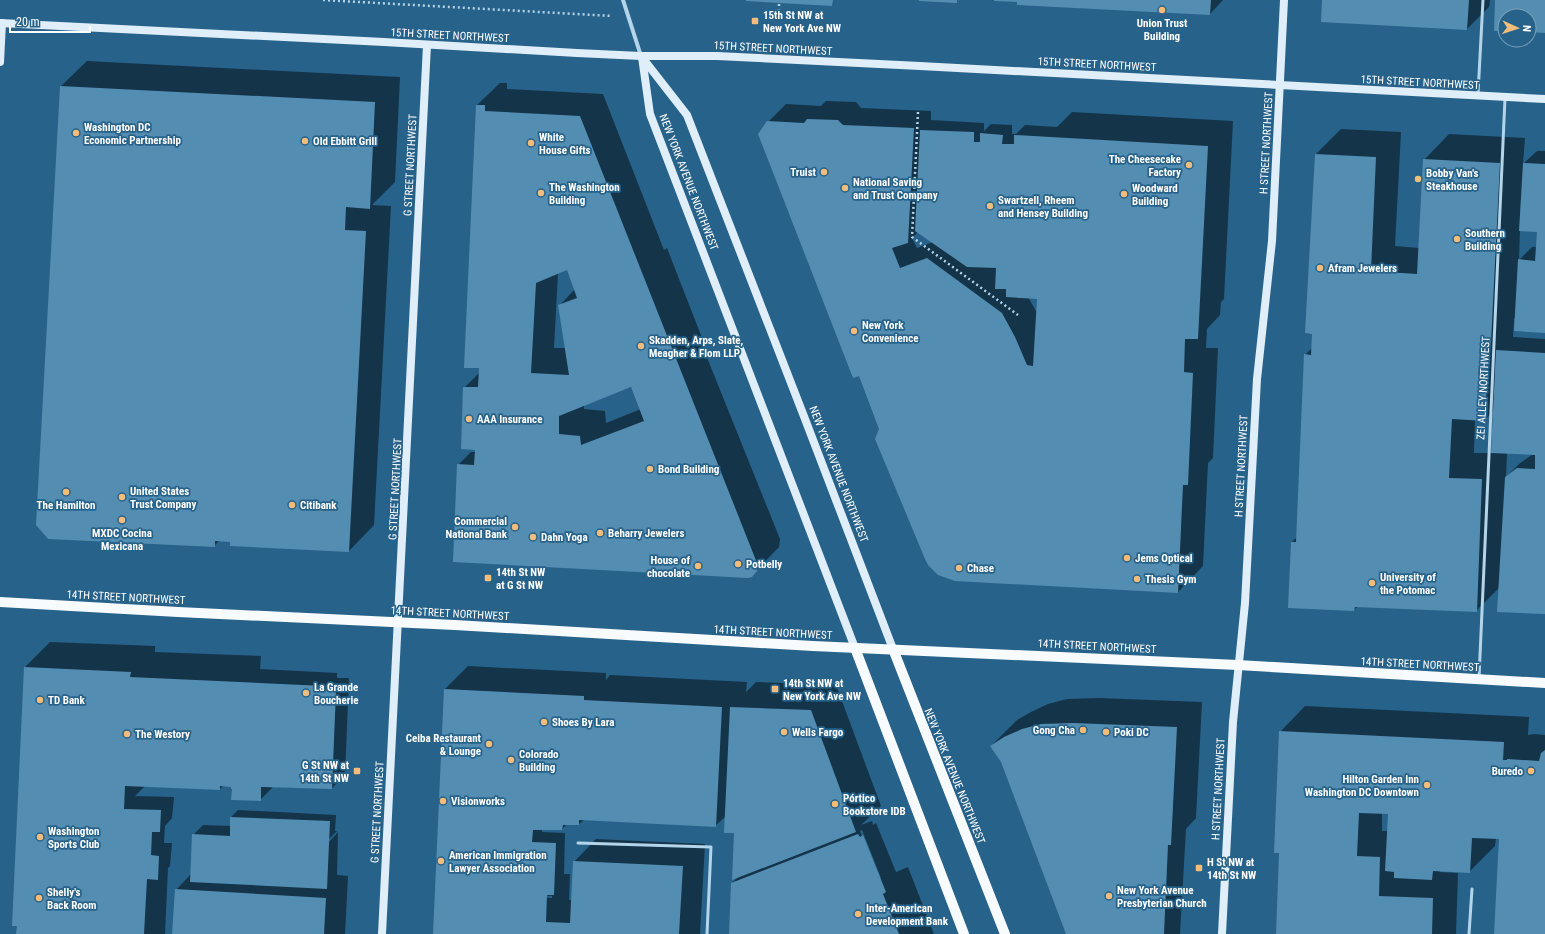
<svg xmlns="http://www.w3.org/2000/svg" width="1545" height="934" font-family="'Roboto Condensed',sans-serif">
	<rect width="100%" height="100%" fill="#27628a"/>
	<g fill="#0007" fill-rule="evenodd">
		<polygon points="990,0 1223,0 1210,14"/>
		<polygon points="1323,0 1490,0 1489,7 1467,29"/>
		<polygon points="87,61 400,77 395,182 372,205 391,206 374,525 349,551 220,540 214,546 61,86"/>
		<path d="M500,83H507V89L603,94L664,250L667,248L704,343L702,345L780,539L779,547L751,576L458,465L471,452H476L464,388L479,373L477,105ZM568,269L575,289L559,306L566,348H554L558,273ZM631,387L641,409L606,423L605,411L584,409V405Z"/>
		<path d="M826,101L856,102L861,108L931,111V120L984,123V131L991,124L1012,125V134H1016L1025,125L1057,127L1072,112L1233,121L1224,299L1221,302L1220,315L1207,329L1206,348H1218L1213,458L1208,463L1203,566L1178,592L880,429L768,122L786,104L821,106ZM918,232L933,242L917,248L912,238ZM1038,296L1037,313L1028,297Z"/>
		<path d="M1341,129L1401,132L1395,246L1419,248L1424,160L1449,134L1525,138L1523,164L1537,151H1545V332L1516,316L1514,319L1513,337L1545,339V613L1500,587L1476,611L1358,606L1354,610L1292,542L1297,537L1305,355L1313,347L1316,154ZM1520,230L1538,231L1537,247H1532L1519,260ZM1494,410L1492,453H1474L1475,419L1485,420ZM1507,453L1533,454L1519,464L1506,477Z"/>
		<polygon points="50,642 155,646 155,652 261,656 260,669 337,673 337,678 349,678 345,775 332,788 273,787 260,800 233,784 224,785 220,789 145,786 135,796 174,797 172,818 165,826 164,843 172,843 170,866 168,868 165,934 17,934 25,667"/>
		<path d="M468,666L606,673V680L610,675L747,682L746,692L756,682L836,685L881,806L861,825L872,821L873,825L876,823L896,872L908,867L934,934H730L732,883L738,877L736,832L726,816L715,826L584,820L579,824H567L562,829H542V832L565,833L564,874H570L569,900H572L574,862L596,839L705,844L700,934H434L445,689ZM862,830L881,878H879L860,831ZM456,890L552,896V898L456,892Z"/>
		<polygon points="1099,698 1202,702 1196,818 1186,829 1180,934 1067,934 1002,761 991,746 1017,720 1031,712 1048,704 1067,699"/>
		<path d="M1305,706L1529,717L1528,735L1534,734L1545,735V934H1495L1500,838H1496L1495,846L1470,871L1441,870L1439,872L1458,873L1456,934H1277L1280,852V732ZM1382,813H1389L1388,831H1382Z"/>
		<polygon points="238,810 336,815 335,831 337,831 328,840 328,843 338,832 337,875 348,876 345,934 173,934 176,890 191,874 193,835 203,825 231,826 231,817"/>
	</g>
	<g fill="#548db2" fill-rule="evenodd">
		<polygon points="746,0 833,0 832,6 746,1"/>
		<polygon points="919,0 957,0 957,3 919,1"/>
		<polygon points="994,0 1211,0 1210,15 1017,5 1017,2 994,1"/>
		<polygon points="1322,0 1469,0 1467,30 1321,22"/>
		<polygon points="1495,0 1545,0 1545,33 1529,32 1529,16 1505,16 1505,31 1494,31"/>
		<polygon points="60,86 375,102 370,209 346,207 345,230 366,231 349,552 230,546 230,542 215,541 215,547 48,539 36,525"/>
		<path d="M476,105H485V111L580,116L757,563V571L752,577L748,578L453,562L457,464L474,465L475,450L461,449L463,387H478L479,368H464ZM567,270L577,298L558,305L569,375L531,373L536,283ZM631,387L644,421L581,445L580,436L559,434V416Z"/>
		<polygon points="807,119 838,120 843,125 914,128 908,243 892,248 900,268 927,258 1002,313 1015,337 1027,365 1033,366 1037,299 1006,297 1006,289 995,289 996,268 967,267 915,231 920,130 974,132 974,142 980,142 980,133 1003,135 1002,144 1014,144 1014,135 1208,146 1198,339 1185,339 1184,372 1193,373 1188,485 1183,485 1178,593 955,581 938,575 928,565 925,559 875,439 879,429 859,376 853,378 758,134 767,121 804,123"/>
		<polygon points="1315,154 1376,157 1371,271 1417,274 1423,159 1500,163 1491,343 1489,343 1485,421 1452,419 1449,478 1482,479 1477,612 1355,607 1354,611 1288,608 1291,542 1296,542 1304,354 1311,355 1312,334 1305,333"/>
		<polygon points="1523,163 1545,164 1545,333 1514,331 1518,259 1535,261 1537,232 1519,231"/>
		<polygon points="1496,350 1545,353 1545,614 1497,612 1505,477 1517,468 1535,469 1535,455 1491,453"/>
		<polygon points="24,667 131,672 130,677 324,686 324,690 336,691 332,789 261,787 261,801 231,800 232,789 231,789 231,787 220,786 220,790 125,786 124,809 161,810 160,832 152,832 151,855 159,856 158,880 147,879 144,934 16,934 17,926 12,926"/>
		<polygon points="444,689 584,696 584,700 722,707 716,827 579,820 579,825 563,825 562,830 533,830 532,842 556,843 554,895 547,895 546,922 570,923 573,861 683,866 679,934 433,934"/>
		<polygon points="730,707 811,710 856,832 732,880 734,833 724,833"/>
		<polygon points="1073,723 1177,727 1171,845 1168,845 1164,934 1066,934 1001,762 990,746 1004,737 1022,729 1041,724"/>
		<polygon points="1279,731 1504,742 1503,760 1507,760 1507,759 1539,761 1541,753 1545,750 1545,934 1494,934 1499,839 1472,838 1470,873 1433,871 1432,880 1394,878 1394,872 1385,871 1388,814 1359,813 1357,856 1380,857 1379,896 1433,898 1432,934 1276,934 1279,853 1274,853"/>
		<polygon points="230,817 330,821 327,889 190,882 192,834 230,836"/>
		<polygon points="858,834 860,837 863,835 886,892 883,894 899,934 729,934 731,883"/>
		<polygon points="175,889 326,898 324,934 172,934"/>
	</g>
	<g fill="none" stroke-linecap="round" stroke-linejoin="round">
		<g stroke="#b4d5e9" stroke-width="2.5" stroke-dasharray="2 3" stroke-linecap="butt">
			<polyline points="323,0 612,16"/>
			<polyline points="779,16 779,3"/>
			<polyline points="918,112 912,237 1018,315"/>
		</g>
		<g stroke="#b4d5e9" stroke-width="3">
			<polyline points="1478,94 1483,0"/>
			<polyline points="1479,678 1505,98"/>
			<polyline points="578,843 711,847 707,934"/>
			<polyline points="1469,934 1472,889"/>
		</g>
		<polyline stroke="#b4d5e9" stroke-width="4" points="623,0 641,56"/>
		<g stroke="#dfeef8" stroke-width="8">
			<polyline points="0,23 384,42 577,53 641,56 717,56 920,66 1545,99"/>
			<polyline points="641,56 687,115 805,419 893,649"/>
			<polyline points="642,57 650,114 855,648"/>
			<polyline points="0,62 2,23"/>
			<polyline points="382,934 427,45"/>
			<polyline points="1222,934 1233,722 1245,603 1257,379 1272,241 1284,0"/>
		</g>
		<g stroke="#f7fbfe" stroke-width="10">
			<polyline points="0,602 178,612 455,625 813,646 1238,665 1545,683"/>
			<polyline points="855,648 964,934"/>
			<polyline points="893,649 1005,934"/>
		</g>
	</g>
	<g fill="#f2bc7a" stroke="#27628a" stroke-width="1.5">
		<circle cx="1162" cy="10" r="4"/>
		<rect x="751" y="17" width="8" height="8" rx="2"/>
		<circle cx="76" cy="133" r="4"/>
		<circle cx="305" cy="141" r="4"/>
		<circle cx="531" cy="143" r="4"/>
		<circle cx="1189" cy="165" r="4"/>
		<circle cx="824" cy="172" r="4"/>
		<circle cx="1418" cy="179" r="4"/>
		<circle cx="845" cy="188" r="4"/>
		<circle cx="541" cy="193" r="4"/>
		<circle cx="1124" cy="194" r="4"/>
		<circle cx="990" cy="206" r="4"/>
		<circle cx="1457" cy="239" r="4"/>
		<circle cx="1320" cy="268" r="4"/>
		<circle cx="854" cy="331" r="4"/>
		<circle cx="641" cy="346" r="4"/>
		<circle cx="469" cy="419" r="4"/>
		<circle cx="650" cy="469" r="4"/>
		<circle cx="66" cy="492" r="4"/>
		<circle cx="122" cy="497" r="4"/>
		<circle cx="292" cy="505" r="4"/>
		<circle cx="122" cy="520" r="4"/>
		<circle cx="515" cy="527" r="4"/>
		<circle cx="600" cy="533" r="4"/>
		<circle cx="533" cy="537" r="4"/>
		<circle cx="1127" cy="558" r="4"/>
		<circle cx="738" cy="564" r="4"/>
		<circle cx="698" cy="566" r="4"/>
		<circle cx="959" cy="568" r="4"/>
		<rect x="484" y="574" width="8" height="8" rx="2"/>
		<circle cx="1137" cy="579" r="4"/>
		<circle cx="1372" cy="583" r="4"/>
		<rect x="771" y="685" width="8" height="8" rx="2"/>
		<circle cx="306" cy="693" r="4"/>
		<circle cx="40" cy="700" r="4"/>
		<circle cx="544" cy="722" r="4"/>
		<circle cx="1083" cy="730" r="4"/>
		<circle cx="784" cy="732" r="4"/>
		<circle cx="1106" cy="732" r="4"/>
		<circle cx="127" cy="734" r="4"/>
		<circle cx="489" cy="744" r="4"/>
		<circle cx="511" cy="760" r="4"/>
		<rect x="353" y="767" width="8" height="8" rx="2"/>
		<circle cx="1531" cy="771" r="4"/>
		<circle cx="1427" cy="785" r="4"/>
		<circle cx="443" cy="801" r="4"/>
		<circle cx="835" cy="804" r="4"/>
		<circle cx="40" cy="837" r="4"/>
		<circle cx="441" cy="861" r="4"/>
		<rect x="1195" y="864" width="8" height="8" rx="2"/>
		<circle cx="1109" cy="896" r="4"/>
		<circle cx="39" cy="898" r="4"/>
		<circle cx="858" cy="914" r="4"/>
	</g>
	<g text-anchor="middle" stroke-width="3.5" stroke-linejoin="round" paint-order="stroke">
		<g font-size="11" font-weight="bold" fill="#fff" stroke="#27628a" text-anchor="start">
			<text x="763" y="19">15th St NW at<tspan x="763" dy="13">New York Ave NW</tspan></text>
			<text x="1162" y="27" text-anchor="middle">Union Trust<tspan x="1162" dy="13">Building</tspan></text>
			<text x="84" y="131">Washington DC<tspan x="84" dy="13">Economic Partnership</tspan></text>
			<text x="539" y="141">White<tspan x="539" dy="13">House Gifts</tspan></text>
			<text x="313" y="145">Old Ebbitt Grill</text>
			<text x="1181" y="163" text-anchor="end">The Cheesecake<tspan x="1181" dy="13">Factory</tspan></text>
			<text x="816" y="176" text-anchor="end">Truist</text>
			<text x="1426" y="177">Bobby Van's<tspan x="1426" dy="13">Steakhouse</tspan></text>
			<text x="853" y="186">National Saving<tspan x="853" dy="13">and Trust Company</tspan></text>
			<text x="549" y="191">The Washington<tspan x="549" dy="13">Building</tspan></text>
			<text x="1132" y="192">Woodward<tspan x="1132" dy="13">Building</tspan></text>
			<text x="998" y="204">Swartzell, Rheem<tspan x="998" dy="13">and Hensey Building</tspan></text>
			<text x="1465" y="237">Southern<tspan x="1465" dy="13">Building</tspan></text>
			<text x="1328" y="272">Afram Jewelers</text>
			<text x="862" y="329">New York<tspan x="862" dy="13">Convenience</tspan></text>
			<text x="649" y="344">Skadden, Arps, Slate,<tspan x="649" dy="13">Meagher &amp; Flom LLP</tspan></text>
			<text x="477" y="423">AAA Insurance</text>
			<text x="658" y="473">Bond Building</text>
			<text x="130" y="495">United States<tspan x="130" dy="13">Trust Company</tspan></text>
			<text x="66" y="509" text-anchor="middle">The Hamilton</text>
			<text x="300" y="509">Citibank</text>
			<text x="507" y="525" text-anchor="end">Commercial<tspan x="507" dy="13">National Bank</tspan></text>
			<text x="122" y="537" text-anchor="middle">MXDC Cocina<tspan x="122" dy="13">Mexicana</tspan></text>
			<text x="608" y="537">Beharry Jewelers</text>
			<text x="541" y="541">Dahn Yoga</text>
			<text x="1135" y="562">Jems Optical</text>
			<text x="690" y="564" text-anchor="end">House of<tspan x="690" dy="13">chocolate</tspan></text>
			<text x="746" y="568">Potbelly</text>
			<text x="967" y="572">Chase</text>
			<text x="496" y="576">14th St NW<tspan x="496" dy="13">at G St NW</tspan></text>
			<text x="1380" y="581">University of<tspan x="1380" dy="13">the Potomac</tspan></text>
			<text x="1145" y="583">Thesis Gym</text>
			<text x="783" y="687">14th St NW at<tspan x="783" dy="13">New York Ave NW</tspan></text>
			<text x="314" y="691">La Grande<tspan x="314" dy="13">Boucherie</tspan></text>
			<text x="48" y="704">TD Bank</text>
			<text x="552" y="726">Shoes By Lara</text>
			<text x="1075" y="734" text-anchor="end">Gong Cha</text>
			<text x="792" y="736">Wells Fargo</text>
			<text x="1114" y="736">Poki DC</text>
			<text x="135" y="738">The Westory</text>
			<text x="481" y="742" text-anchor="end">Ceiba Restaurant<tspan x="481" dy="13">&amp; Lounge</tspan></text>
			<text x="519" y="758">Colorado<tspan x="519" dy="13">Building</tspan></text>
			<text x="349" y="769" text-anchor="end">G St NW at<tspan x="349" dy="13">14th St NW</tspan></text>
			<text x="1523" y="775" text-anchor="end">Buredo</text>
			<text x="1419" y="783" text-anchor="end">Hilton Garden Inn<tspan x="1419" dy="13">Washington DC Downtown</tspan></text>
			<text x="843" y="802">Pórtico<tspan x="843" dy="13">Bookstore IDB</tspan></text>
			<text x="451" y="805">Visionworks</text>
			<text x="48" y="835">Washington<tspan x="48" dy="13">Sports Club</tspan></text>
			<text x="449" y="859">American Immigration<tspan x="449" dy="13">Lawyer Association</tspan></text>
			<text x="1207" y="866">H St NW at<tspan x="1207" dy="13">14th St NW</tspan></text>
			<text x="1117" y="894">New York Avenue<tspan x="1117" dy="13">Presbyterian Church</tspan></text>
			<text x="47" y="896">Shelly's<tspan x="47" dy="13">Back Room</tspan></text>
			<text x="866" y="912">Inter-American<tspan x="866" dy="13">Development Bank</tspan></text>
		</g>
		<g font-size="11" fill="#fff" stroke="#27628a">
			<text transform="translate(450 35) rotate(3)" y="4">15TH STREET NORTHWEST</text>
			<text transform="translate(773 48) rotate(3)" y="4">15TH STREET NORTHWEST</text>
			<text transform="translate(1097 64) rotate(3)" y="4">15TH STREET NORTHWEST</text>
			<text transform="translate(1420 82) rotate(3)" y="4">15TH STREET NORTHWEST</text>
			<text transform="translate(1266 143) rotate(-87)" y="4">H STREET NORTHWEST</text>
			<text transform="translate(410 165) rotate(-87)" y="4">G STREET NORTHWEST</text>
			<text transform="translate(689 182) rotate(69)" y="4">NEW YORK AVENUE NORTHWEST</text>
			<text transform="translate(1483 388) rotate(-87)" y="4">ZEI ALLEY NORTHWEST</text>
			<text transform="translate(1241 466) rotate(-87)" y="4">H STREET NORTHWEST</text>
			<text transform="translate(839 474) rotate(69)" y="4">NEW YORK AVENUE NORTHWEST</text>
			<text transform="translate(395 489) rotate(-87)" y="4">G STREET NORTHWEST</text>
			<text transform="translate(126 597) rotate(3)" y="4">14TH STREET NORTHWEST</text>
			<text transform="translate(450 613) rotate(3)" y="4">14TH STREET NORTHWEST</text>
			<text transform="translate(773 632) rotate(3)" y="4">14TH STREET NORTHWEST</text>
			<text transform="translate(1097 646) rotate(3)" y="4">14TH STREET NORTHWEST</text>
			<text transform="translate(1420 664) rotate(3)" y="4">14TH STREET NORTHWEST</text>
			<text transform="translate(955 776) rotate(68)" y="4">NEW YORK AVENUE NORTHWEST</text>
			<text transform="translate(1218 789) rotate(-87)" y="4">H STREET NORTHWEST</text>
			<text transform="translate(377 812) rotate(-87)" y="4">G STREET NORTHWEST</text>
		</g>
	</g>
	<g transform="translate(1517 28) rotate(93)"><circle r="19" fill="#27628a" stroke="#7da1b9"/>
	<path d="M0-3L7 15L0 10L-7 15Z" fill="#f2bc7a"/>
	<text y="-6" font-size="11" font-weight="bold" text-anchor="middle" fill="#ffffff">N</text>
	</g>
	<path d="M10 26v6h80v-6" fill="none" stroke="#ffffff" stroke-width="2"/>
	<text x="16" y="26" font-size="12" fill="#ffffff" stroke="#27628a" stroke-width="3" paint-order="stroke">20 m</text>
</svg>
